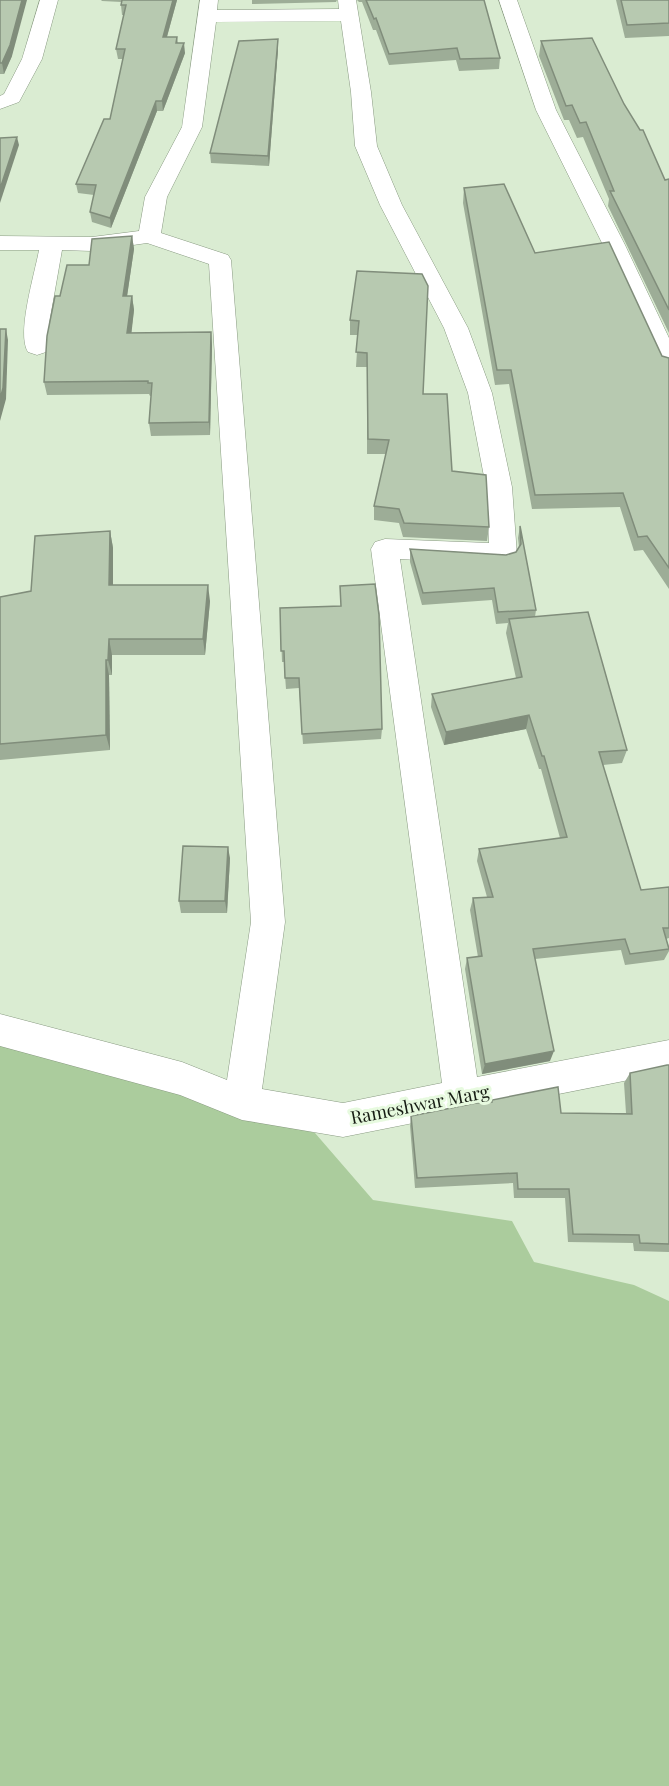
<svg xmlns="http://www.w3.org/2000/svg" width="669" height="1786" font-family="'Playfair Display',serif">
	<rect width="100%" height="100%" fill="#daecd2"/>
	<polygon fill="#abcc9d" points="0,1043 113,1073 315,1133 373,1200 512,1221 534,1262 634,1285 669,1301 669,1786 0,1786"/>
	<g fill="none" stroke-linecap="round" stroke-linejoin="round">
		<defs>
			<g id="minor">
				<polygon points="40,0 58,0 42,59 19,102 0,109 0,96 4,94 22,59"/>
				<path d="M200,0H218L217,10L339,9L338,0H356L371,92L377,146L402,205L468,328L492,393L512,487L517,555L513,562L503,565L400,559L477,1077L669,1040V1072L343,1137L242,1120L180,1095L0,1046V1014L182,1062L227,1080L251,922L209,264L147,243L92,251L62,250L49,324V347L46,352L37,355L28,352C16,334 35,273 39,250H0V236L92,237L139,231L145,197L182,127ZM341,21L351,92L355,146L380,205L444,328L468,393L486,487L489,543L385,539L375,542L371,549L442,1083L343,1103L262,1089L285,922L231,260L228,255L161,233L167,197L202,127L216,22Z"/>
				<polygon points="499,0 517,0 556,110 625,245 669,338 669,372 660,370 657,364 603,245 536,110"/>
			</g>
		</defs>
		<use href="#minor" stroke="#899a82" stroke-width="1"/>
		<use href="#minor" fill="#fff" fill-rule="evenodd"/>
	</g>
	<g fill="#9dad97">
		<polygon points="0,0 12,56 4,74 0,74"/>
		<polygon points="101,0 177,0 167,37 177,37 178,43 185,53 163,111 157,111 111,228 92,222 90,212 94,195 78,193 76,184 110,119 123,59 118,59 116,49 124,15 122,15 121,5 122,2 102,1"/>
		<polygon points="252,0 337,0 336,2 252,4"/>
		<polygon points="357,0 484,0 500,58 499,69 459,71 456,60 389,65 376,30 373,30 362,2 359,2"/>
		<polygon points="616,0 669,0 669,36 625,38"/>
		<polygon points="541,41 624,104 665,180 669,179 669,333 608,206 609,199 583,137 577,138 569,120 564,120 539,56"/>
		<polygon points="278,49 269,166 211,163 210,153"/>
		<polygon points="464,188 535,253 662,356 669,358 669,589 643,550 634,551 620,507 532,509 509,384 495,385 463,203"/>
		<polygon points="132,236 134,249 127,296 132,296 134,310 131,333 211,332 212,346 210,435 151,436 149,423 151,396 150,396 149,394 47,395 44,382 60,296 89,265"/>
		<polygon points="357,271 423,394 452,471 489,527 487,541 403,537 399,523 374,520 374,506 386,454 367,454 367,367 356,367 358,335 350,335 350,320"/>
		<polygon points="520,526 536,610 535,617 627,750 622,763 603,765 641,890 669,887 669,938 666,939 669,947 669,951 664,960 625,965 621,950 535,959 550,1061 482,1074 465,969 467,958 478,957 470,910 473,898 487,897 477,861 479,849 560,838 541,769 539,769 526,729 444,745 431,707 432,694 516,678 506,633 508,623 496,624 492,600 422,605 410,562 410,549 506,555 516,552 519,547 518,538"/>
		<polygon points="110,531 113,548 113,585 210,601 205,655 112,655 112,675 109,675 110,750 0,760 0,597 31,591"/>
		<polygon points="340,586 382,729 381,739 303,744 299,688 286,689 284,662 282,662 280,608 341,606"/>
		<polygon points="230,858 227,913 181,913 179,901"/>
		<polygon points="669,1065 669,1252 634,1251 633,1243 568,1242 565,1198 514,1198 513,1183 415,1188 410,1126 411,1116 491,1102 492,1100 561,1113 626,1113 624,1083 630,1073"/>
	</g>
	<g fill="#808d7b">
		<polygon points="22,0 27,0 12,56 4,74 2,63"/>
		<polygon points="173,0 177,0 164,47 163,37"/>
		<polygon points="278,39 278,49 269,166 268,156"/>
		<polygon points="184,43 185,53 163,111 162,101"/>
		<polygon points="156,101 157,111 111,228 110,218"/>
		<polygon points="17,137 19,145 0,203 0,189"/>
		<polygon points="132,236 134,249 125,310 123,296"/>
		<polygon points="132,296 134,310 130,346 127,333"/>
		<polygon points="6,329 8,340 6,399 0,421 0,399"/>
		<polygon points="211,332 212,346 210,435 209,422"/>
		<polygon points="110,531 113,548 113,601 109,585"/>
		<polygon points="208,585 210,601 205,655 203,639"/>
		<polygon points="109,639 112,655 112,675 108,660"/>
		<polygon points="106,660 109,675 110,750 106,735"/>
		<polygon points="529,715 526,729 444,745 446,732"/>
		<polygon points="228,847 230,858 227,913 225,901"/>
		<polygon points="554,1051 550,1061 482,1074 485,1064"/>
	</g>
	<g fill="#b7c9b0" stroke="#808d7b" stroke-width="1.5">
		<polygon points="0,0 22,0 10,45 2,63 0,63"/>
		<polygon points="122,0 173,0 163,37 177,37 176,43 184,43 162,101 156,101 110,218 90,212 96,185 76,184 104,119 110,119 125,49 116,49 126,5 121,5"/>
		<polygon points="366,0 484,0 500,58 460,59 457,48 389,54 376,18 374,19"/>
		<polygon points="621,0 669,0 669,23 627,25"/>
		<polygon points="592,38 624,104 640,130 643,130 665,180 669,179 669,310 610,191 614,191 586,122 580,123 572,105 566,106 541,41"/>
		<polygon points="278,39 268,156 210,153 239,41"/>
		<polygon points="17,137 0,189 0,138"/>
		<polygon points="504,184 535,253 609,242 662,356 669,358 669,568 647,536 638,537 623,493 535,495 511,370 497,370 464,188"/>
		<polygon points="132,236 123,296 132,296 127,333 211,332 209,422 149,423 152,383 148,383 148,381 44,382 47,336 55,296 60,296 67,265 89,265 92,239"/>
		<polygon points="357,271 422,274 428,286 423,394 447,394 452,471 486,475 489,527 404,523 399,509 374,506 389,440 368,439 367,353 356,352 359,321 350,320"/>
		<polygon points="0,329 6,329 3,388 0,399"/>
		<polygon points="520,526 536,610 498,612 494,588 423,593 410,549 506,555 516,552 521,544"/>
		<polygon points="110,531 109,585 208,585 203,639 109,639 108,660 106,660 106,735 0,744 0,597 31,591 35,536"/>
		<polygon points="375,584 379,615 382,729 302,734 299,678 285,678 284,651 281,651 280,608 341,606 340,586"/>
		<polygon points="588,612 627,750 599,752 641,890 669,887 669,928 663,928 669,949 630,954 625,939 533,949 554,1051 485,1064 467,958 482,956 473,898 493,897 479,849 567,837 544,756 542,756 529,715 446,732 432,694 522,677 509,619"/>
		<polygon points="183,846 228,847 225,901 179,901"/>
		<polygon points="667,1065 669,1065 669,1244 640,1243 639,1235 573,1234 569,1189 518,1189 517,1173 417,1178 411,1116 476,1103 492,1102 492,1100 558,1087 561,1113 632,1114 630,1073"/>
	</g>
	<g text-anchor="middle" stroke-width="6" stroke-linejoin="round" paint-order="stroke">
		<g font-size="18" fill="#161c13" stroke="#e7fadf">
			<text transform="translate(420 1105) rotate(-11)" y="6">Rameshwar Marg</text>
		</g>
	</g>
</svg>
